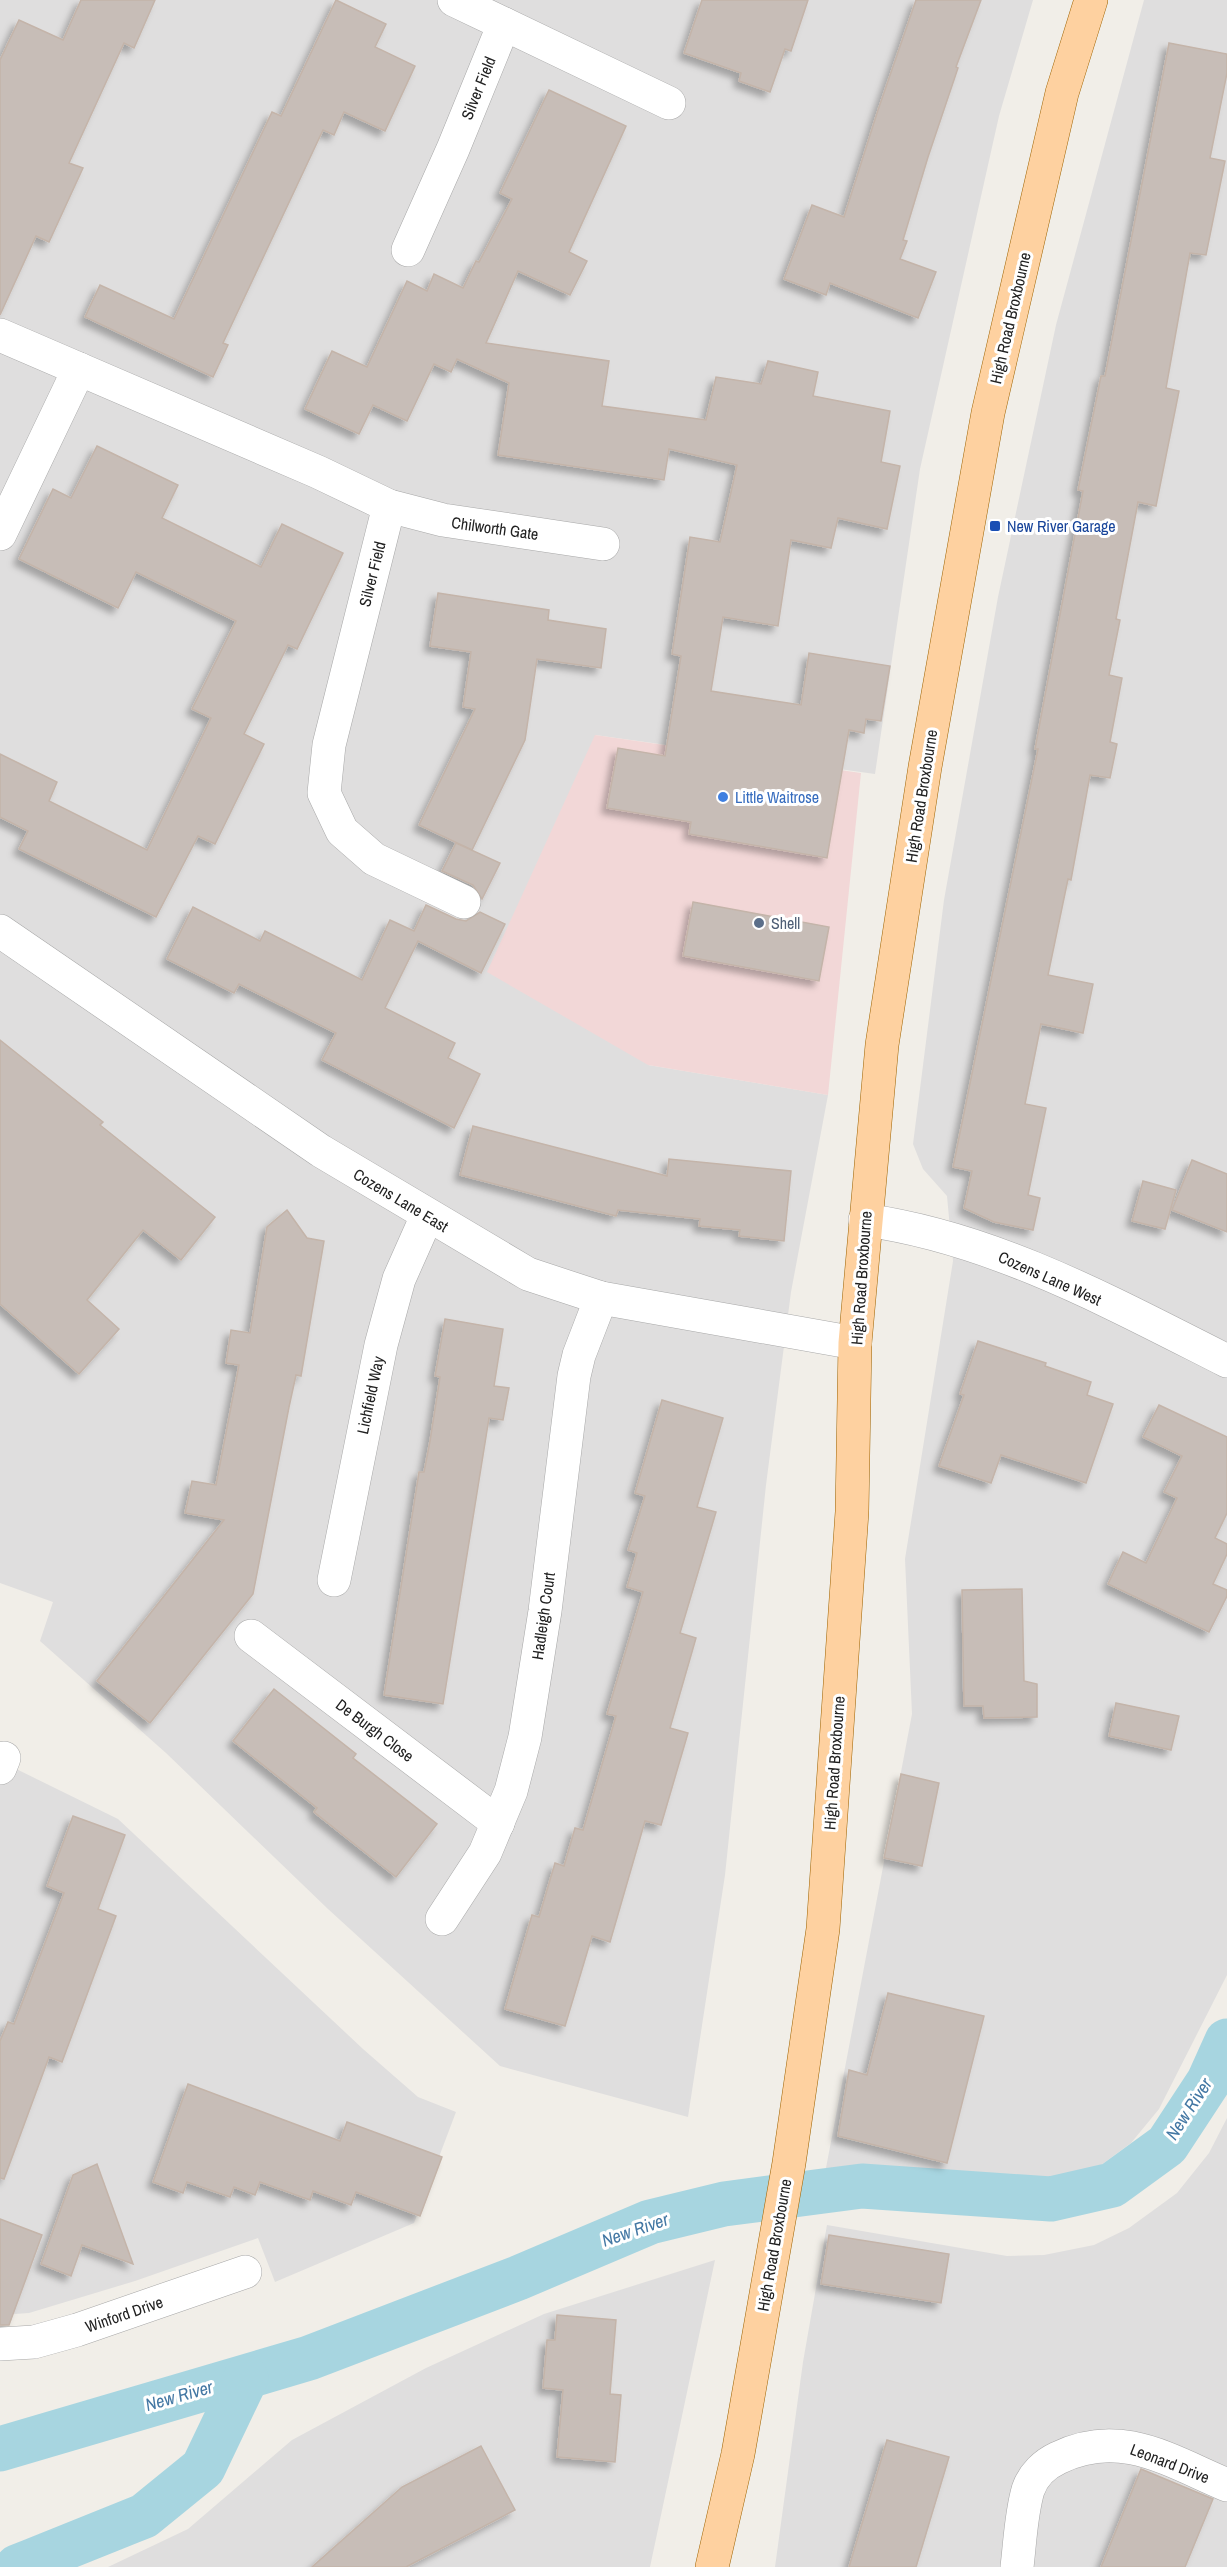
<svg xmlns="http://www.w3.org/2000/svg" width="1227" height="2567" font-family="'Archivo Narrow',sans-serif">
	<defs>
		<filter id="shadow"><feDropShadow dx="-5.5" dy="5.5" stdDeviation="3" flood-color="#0004"/></filter>
	</defs>
	<rect width="100%" height="100%" fill="#f1eee8"/>
	<g fill="#dfdede">
		<polygon points="0,0 1033,0 999,116 920,469 875,774 595,735 648,1065 828,1095 791,1292 766,1485 725,1875 688,2117 500,2066 328,1909 166,1753 40,1641 53,1602 0,1583"/>
		<polygon points="1144,0 1227,0 1227,1975 1159,2109 1131,2143 1097,2168 1058,2185 1012,2187 959,2185 861,2169 826,2168 912,1714 905,1559 953,1261 947,1196 923,1169 913,1144 944,900 998,597 1056,325"/>
		<polygon points="0,1761 118,1819 363,2049 418,2097 456,2112 414,2223 275,2282 258,2238 135,2281 29,2313 0,2315"/>
		<polygon points="1227,2118 1227,2567 775,2567 803,2362 827,2225 1007,2256 1044,2255 1094,2245 1129,2228 1177,2193 1209,2153"/>
		<polygon points="715,2260 650,2567 108,2567 188,2529 292,2440 426,2368 544,2314"/>
	</g>
	<polygon fill="#f2d7d7" points="595,735 861,773 828,1095 648,1065 487,972"/>
	<g fill="none" stroke-linecap="round" stroke-linejoin="round">
		<g stroke="#a7d5e0" stroke-width="45">
			<polyline points="0,2449 309,2358 518,2278 650,2222 724,2204 862,2186 1051,2199 1112,2185 1167,2145 1209,2081 1227,2041"/>
			<polyline points="17,2567 144,2516 203,2468 246,2378"/>
		</g>
	</g>
	<g fill="#c7bdb7" stroke="#c4b4a9" stroke-width="1.5" filter="url(#shadow)">
		<polygon points="81,0 155,0 134,48 124,43 69,163 83,168 49,242 36,236 0,315 0,60 19,20 63,40"/>
		<polygon points="336,0 386,24 375,47 415,66 385,131 344,112 334,135 323,130 223,343 228,345 213,377 85,317 100,285 174,319 272,112 281,116"/>
		<polygon points="702,0 808,0 791,51 785,49 770,92 739,81 741,73 684,53"/>
		<polygon points="916,0 981,0 956,67 958,68 928,157 903,240 907,241 900,259 936,272 918,318 830,283 826,295 784,279 812,205 844,217 878,110"/>
		<polygon points="1169,43 1227,54 1227,73 1210,158 1225,161 1206,255 1190,253 1166,388 1179,391 1156,506 1138,502 1116,619 1120,620 1109,675 1122,678 1110,742 1117,744 1110,778 1090,775 1071,880 1068,879 1048,975 1093,984 1083,1033 1041,1024 1025,1104 1046,1108 1028,1195 1040,1198 1033,1230 994,1222 964,1208 972,1171 953,1167 1038,749 1035,749 1083,491 1078,490 1101,376 1105,376"/>
		<polygon points="549,90 626,126 569,252 587,261 570,295 518,271 486,343 609,361 602,406 706,420 716,377 761,384 768,361 818,372 813,396 890,411 881,462 900,466 887,529 838,518 831,548 791,540 778,626 723,617 711,691 801,705 809,653 890,666 881,721 866,719 864,733 849,730 827,858 689,834 691,822 607,808 618,748 665,756 681,656 672,654 690,537 720,542 737,465 669,449 664,480 498,455 509,383 457,359 451,372 434,364 407,421 373,405 359,434 305,409 332,351 367,367 407,281 427,291 434,274 463,288 476,261 479,262 512,199 500,193"/>
		<polygon points="97,446 178,485 162,518 261,567 282,524 343,553 297,649 288,645 244,734 264,744 215,844 198,836 156,917 19,849 28,831 0,817 0,754 57,782 49,801 147,850 211,718 192,709 236,621 136,572 118,608 19,559 53,489 71,498"/>
		<polygon points="438,593 549,610 548,620 606,629 601,668 537,659 525,740 472,850 419,825 475,709 463,707 471,652 430,646"/>
		<polygon points="456,843 500,863 482,899 473,885 442,871"/>
		<polygon points="693,902 829,927 819,981 683,956"/>
		<polygon points="426,905 456,919 466,921 480,912 505,924 481,973 418,941 385,1008 455,1043 448,1058 480,1074 454,1128 322,1060 336,1033 239,984 234,993 167,959 193,907 260,941 265,931 362,980 390,920 414,931"/>
		<polygon points="0,1040 103,1122 100,1125 215,1217 181,1260 143,1230 87,1300 119,1329 79,1374 0,1304"/>
		<polygon points="473,1126 667,1176 669,1159 791,1171 784,1241 739,1236 740,1230 699,1226 700,1219 618,1210 616,1216 460,1175"/>
		<polygon points="1192,1160 1227,1174 1227,1232 1172,1210"/>
		<polygon points="1143,1181 1176,1190 1165,1229 1132,1221"/>
		<polygon points="287,1210 307,1238 324,1241 301,1376 296,1375 289,1407 253,1594 150,1723 97,1681 224,1520 185,1513 192,1481 216,1485 239,1365 226,1363 231,1330 250,1333 267,1227"/>
		<polygon points="445,1319 503,1329 494,1386 509,1388 503,1420 489,1418 443,1704 384,1695 419,1472 424,1472 430,1441 440,1377 435,1376"/>
		<polygon points="978,1341 1046,1363 1045,1366 1091,1382 1087,1395 1113,1404 1086,1483 1001,1455 991,1483 939,1466 964,1395 960,1394"/>
		<polygon points="662,1400 723,1418 697,1507 716,1512 680,1633 696,1638 670,1728 688,1733 661,1825 645,1821 610,1942 592,1936 565,2026 505,2009 532,1915 539,1917 555,1863 564,1866 575,1828 583,1830 616,1716 607,1714 643,1592 627,1587 637,1553 628,1550 645,1496 635,1493"/>
		<polygon points="1159,1405 1227,1437 1227,1513 1215,1538 1227,1544 1227,1554 1213,1584 1227,1590 1227,1596 1209,1632 1108,1584 1123,1552 1146,1563 1177,1498 1164,1492 1182,1456 1143,1437"/>
		<polygon points="1022,1589 1024,1681 1037,1684 1037,1717 984,1718 983,1706 964,1706 962,1590"/>
		<polygon points="274,1689 356,1754 353,1758 437,1824 396,1877 314,1812 317,1808 233,1741"/>
		<polygon points="1116,1703 1179,1716 1171,1750 1109,1736"/>
		<polygon points="901,1774 939,1783 922,1866 884,1858"/>
		<polygon points="73,1816 125,1835 98,1909 116,1916 62,2062 49,2057 4,2179 0,2178 0,2041 8,2022 14,2024 64,1893 47,1886"/>
		<polygon points="888,1993 984,2016 947,2163 838,2136 849,2070 867,2075"/>
		<polygon points="188,2084 340,2141 347,2122 442,2157 420,2216 356,2192 351,2205 313,2191 310,2200 260,2182 255,2195 234,2187 230,2197 187,2182 183,2193 153,2182"/>
		<polygon points="97,2164 133,2264 82,2245 71,2276 41,2264 73,2175"/>
		<polygon points="0,2219 42,2235 9,2325 0,2325"/>
		<polygon points="829,2235 949,2254 941,2303 821,2284"/>
		<polygon points="557,2315 616,2320 610,2394 621,2395 615,2462 557,2457 563,2390 543,2388 547,2340 555,2340"/>
		<polygon points="887,2440 949,2457 916,2567 849,2567"/>
		<polygon points="481,2446 515,2510 406,2567 312,2567 402,2487"/>
		<polygon points="1141,2469 1213,2499 1185,2567 1101,2567"/>
	</g>
	<g fill="none" stroke-linecap="round" stroke-linejoin="round">
		<defs>
			<g id="minor">
				<polyline points="454,0 669,103"/>
				<polyline points="408,250 453,149 504,24"/>
				<polyline points="0,335 318,472 389,506 443,520 603,544"/>
				<polyline points="389,506 329,745 324,793 342,831 374,859 464,902"/>
				<polyline points="0,534 79,369"/>
				<polyline points="0,931 321,1151 528,1274 601,1298 855,1343"/>
				<path d="M865,1220C994,1238 1112,1303 1227,1361"/>
				<polyline points="334,1580 381,1345 399,1279 427,1216"/>
				<polyline points="251,1636 498,1823"/>
				<polyline points="0,1768 4,1758"/>
				<polyline points="442,1919 485,1853 511,1791 525,1737 545,1611 574,1376 579,1355 601,1298"/>
				<polyline points="0,2344 34,2342 77,2330 245,2272"/>
				<path d="M1017,2567C1020,2542 1021,2514 1028,2490C1033,2475 1045,2464 1058,2458C1120,2427 1170,2461 1227,2485"/>
			</g>
			<polyline id="primary" points="712,2567 738,2454 789,2163 823,1929 852,1512 855,1343 882,1045 925,767 988,413 1062,93 1091,0"/>
		</defs>
		<use href="#minor" stroke="#a8a8a8" stroke-width="34"/>
		<use href="#primary" stroke="#9e6300" stroke-width="34"/>
		<use href="#minor" stroke="#fff" stroke-width="33"/>
		<use href="#primary" stroke="#fed1a0" stroke-width="33"/>
	</g>
	<rect fill="#1a4fb4" stroke="#fff" stroke-width="2" x="989" y="520" width="12" height="12" rx="3"/>
	<circle fill="#3f7fe0" stroke="#fff" stroke-width="2" cx="723" cy="797" r="6"/>
	<circle fill="#5c6f8a" stroke="#fff" stroke-width="2" cx="759" cy="923" r="6"/>
	<g text-anchor="middle" stroke-width="6" stroke-linejoin="round" paint-order="stroke">
		<g font-size="16" fill="#212121" stroke="#fff">
			<text transform="translate(478 88) rotate(-68)" y="6">Silver Field</text>
			<text transform="translate(1010 318) rotate(-77)" y="6">High Road Broxbourne</text>
			<text transform="translate(495 528) rotate(8)" y="6">Chilworth Gate</text>
			<text transform="translate(372 574) rotate(-76)" y="6">Silver Field</text>
			<text transform="translate(921 796) rotate(-81)" y="6">High Road Broxbourne</text>
			<text transform="translate(401 1200) rotate(31)" y="6">Cozens Lane East</text>
			<text transform="translate(861 1278) rotate(-86)" y="6">High Road Broxbourne</text>
			<text transform="translate(1050 1278) rotate(24)" y="6">Cozens Lane West</text>
			<text transform="translate(370 1395) rotate(-78)" y="6">Lichfield Way</text>
			<text transform="translate(543 1616) rotate(-82)" y="6">Hadleigh Court</text>
			<text transform="translate(375 1730) rotate(37)" y="6">De Burgh Close</text>
			<text transform="translate(834 1763) rotate(-86)" y="6">High Road Broxbourne</text>
			<text transform="translate(774 2245) rotate(-80)" y="6">High Road Broxbourne</text>
			<text transform="translate(124 2314) rotate(-19)" y="6">Winford Drive</text>
			<text transform="translate(1170 2463) rotate(21)" y="6">Leonard Drive</text>
		</g>
		<g font-size="16" fill="#164399" stroke="#fff" text-anchor="start">
			<text x="1007" y="532">New River Garage</text>
		</g>
		<g font-size="16" fill="#366cbe" stroke="#fff" text-anchor="start">
			<text x="735" y="803">Little Waitrose</text>
		</g>
		<g font-size="16" fill="#4e5e75" stroke="#fff" text-anchor="start">
			<text x="771" y="929">Shell</text>
		</g>
		<g font-size="18" font-style="italic" fill="#4478a4" stroke="#fff">
			<text transform="translate(1189 2109) rotate(-57)" y="6">New River</text>
			<text transform="translate(635 2230) rotate(-19)" y="6">New River</text>
			<text transform="translate(179 2396) rotate(-16)" y="6">New River</text>
		</g>
	</g>
</svg>
